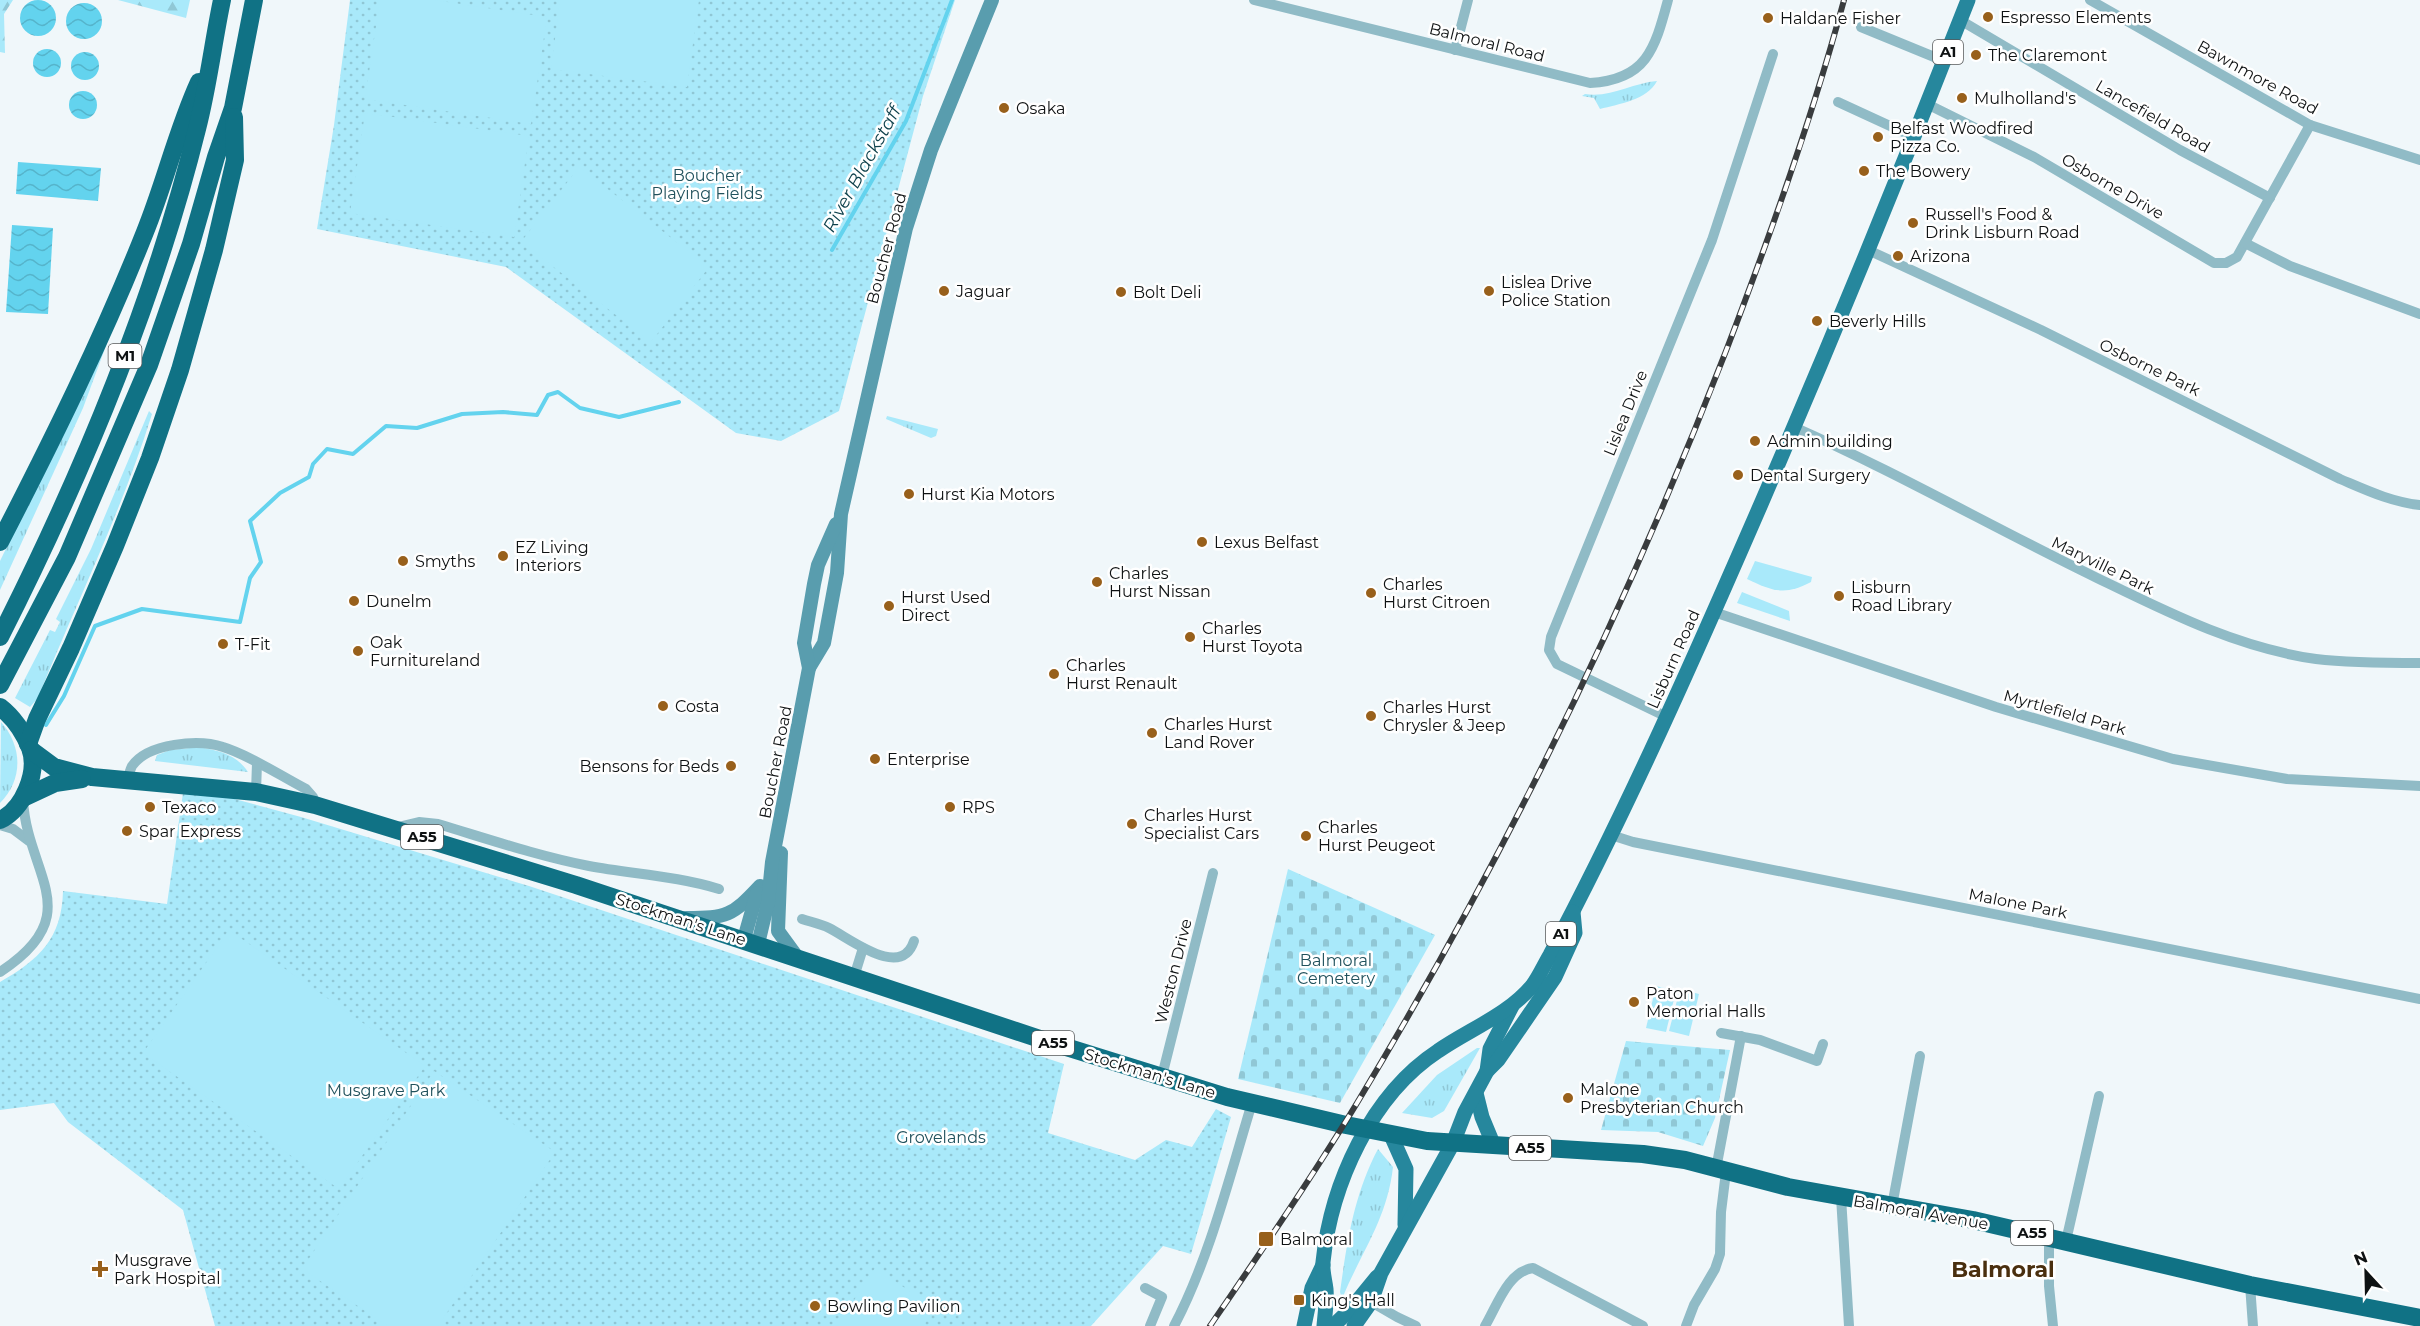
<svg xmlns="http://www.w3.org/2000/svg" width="2420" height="1326" font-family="Montserrat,sans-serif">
	<defs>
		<pattern id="grass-tufts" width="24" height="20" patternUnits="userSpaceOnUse" patternTransform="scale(1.5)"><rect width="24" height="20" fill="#a9e9fa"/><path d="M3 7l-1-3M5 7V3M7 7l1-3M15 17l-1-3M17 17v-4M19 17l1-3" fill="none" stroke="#90c7d5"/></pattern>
		<pattern id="forest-firs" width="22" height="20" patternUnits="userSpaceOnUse" patternTransform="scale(1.5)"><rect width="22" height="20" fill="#a9e9fa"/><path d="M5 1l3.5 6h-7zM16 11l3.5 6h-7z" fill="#90c7d5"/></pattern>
		<pattern id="cemetery-stones" width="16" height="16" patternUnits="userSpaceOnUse" patternTransform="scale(1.5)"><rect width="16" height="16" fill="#a9e9fa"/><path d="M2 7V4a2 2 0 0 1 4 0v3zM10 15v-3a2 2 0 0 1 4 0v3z" fill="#90c7d5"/></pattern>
		<pattern id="park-dots" width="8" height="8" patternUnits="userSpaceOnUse" patternTransform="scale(1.5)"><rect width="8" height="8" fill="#a9e9fa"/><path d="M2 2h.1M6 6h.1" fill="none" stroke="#90c7d5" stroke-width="1.8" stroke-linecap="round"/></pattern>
		<pattern id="water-waves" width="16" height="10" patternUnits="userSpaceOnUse" patternTransform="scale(1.5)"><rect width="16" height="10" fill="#63d3ee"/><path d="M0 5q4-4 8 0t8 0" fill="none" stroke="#55b4cb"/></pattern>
	</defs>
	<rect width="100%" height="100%" fill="#f0f7fa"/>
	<g fill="url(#grass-tufts)">
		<path d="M1657,81C1647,100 1619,104 1600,109L1594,98L1582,96L1585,94C1611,98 1632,83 1657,81Z"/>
		<polygon points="110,335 83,408 0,590 0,561"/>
		<path d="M149,411L152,414C122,511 76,603 38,698L30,707L15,698L50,630L55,632L60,622L56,619L91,549Z"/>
		<polygon points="887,416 938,429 936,436 931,438 886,419"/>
		<path d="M1,722C23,747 23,780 0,803Z"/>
		<path d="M199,747C220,751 236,754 248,772L155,761L157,755L170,750Z"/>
		<polygon points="1477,1048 1480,1048 1444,1111 1432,1118 1402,1113 1437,1075"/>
		<path d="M1378,1149L1393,1167C1387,1220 1361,1252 1342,1299L1340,1292C1347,1242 1354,1194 1378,1149Z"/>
	</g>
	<g fill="url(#forest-firs)">
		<polygon points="0,0 13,0 4,14 5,53 0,52"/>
		<polygon points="118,0 190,0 186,18"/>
	</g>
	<g fill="url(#cemetery-stones)">
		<polygon points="1288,869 1435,935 1340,1103 1238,1079"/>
		<polygon points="1626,1041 1730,1050 1715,1118 1703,1146 1658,1132 1601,1130"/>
	</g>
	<g fill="url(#park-dots)">
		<polygon points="350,0 955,0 923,96 839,411 781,441 736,433 506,267 317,229 334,125"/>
		<path d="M183,793L231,798L301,817L529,886L1064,1064L1048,1133L1135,1160L1166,1140L1192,1147L1216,1109L1231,1117L1191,1254L1163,1246L1091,1326H215L183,1210L68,1122L54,1103L0,1110V982C39,960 62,938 63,891L167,904Z"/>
	</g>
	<g fill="#a9e9fa">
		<polygon points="380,0 434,0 547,17 531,124 365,99"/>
		<polygon points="560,0 699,0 687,87 551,69"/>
		<polygon points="365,113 529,136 514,237 350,213"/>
		<polygon points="579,167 709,267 651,342 521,242"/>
		<path d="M1755,561L1812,577L1811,582C1785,596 1772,591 1747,579Z"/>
		<polygon points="1742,592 1789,611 1790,621 1737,603"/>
		<polygon points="229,930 425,1066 339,1189 143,1053"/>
		<polygon points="1656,986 1676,991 1666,1032 1646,1028"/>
		<polygon points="1680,989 1699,994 1689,1036 1669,1031"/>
		<polygon points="434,1071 555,1152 438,1326 388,1326 302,1269"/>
		<polygon points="875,1268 935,1308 923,1326 837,1326"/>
	</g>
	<g fill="url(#water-waves)">
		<circle cx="38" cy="18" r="18"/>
		<circle cx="84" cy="21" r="18"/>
		<circle cx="47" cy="63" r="14"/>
		<circle cx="85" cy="66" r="14"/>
		<circle cx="83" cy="105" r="14"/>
		<polygon points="18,162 101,168 98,201 16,194"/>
		<polygon points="12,225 53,228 48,314 6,312"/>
	</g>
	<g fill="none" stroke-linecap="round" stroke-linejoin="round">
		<g stroke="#63d3ee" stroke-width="4">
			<polyline points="832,250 906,121 952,0"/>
			<polyline points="46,725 64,696 95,626 142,609 240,622 250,578 261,562 250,521 280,493 309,477 313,464 327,449 353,454 386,426 417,428 462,414 503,412 537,415 548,395 558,392 580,408 619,417 679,402"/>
		</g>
		<g stroke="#90bbc6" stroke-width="10">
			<path d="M1254,0L1590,83C1647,80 1655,48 1668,0"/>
			<polyline points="2090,0 2310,125 2420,160"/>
			<polyline points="1960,20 2180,150 2270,198"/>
			<polyline points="1861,27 1944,61"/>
			<polyline points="1455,50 1468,0"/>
			<polyline points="1838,102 1914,137"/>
			<polyline points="1927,104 2034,157 2214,263 2226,263 2237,257 2310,125"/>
			<polyline points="2245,243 2290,266 2420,314"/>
			<path d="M1868,250L2041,330L2340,479C2366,490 2391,502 2420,505"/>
			<path d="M1794,427C1896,472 1994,528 2095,577C2165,611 2237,648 2316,659C2350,663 2385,663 2420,663"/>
			<polyline points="1714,612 1996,707 2173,759 2287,779 2420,786"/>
			<polyline points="1667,717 1557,664 1549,650 1551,637 1712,240 1773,54"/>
			<path d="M127,779C129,775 130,770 132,766C148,743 199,739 223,747C249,755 281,776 306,789L313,797L315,805"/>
			<polyline points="256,792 257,763"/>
			<polyline points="0,825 13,829 29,841"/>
			<path d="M398,827L419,822L438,824C488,839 538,856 589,866C632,874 677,876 719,889"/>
			<polyline points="1611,835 1633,842 2420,999"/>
			<path d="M802,919C811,922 821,924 829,928C851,939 901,980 914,941"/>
			<path d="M0,972C89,914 27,875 23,800"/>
			<polyline points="854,977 863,948"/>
			<polyline points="1721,1033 1760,1040 1817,1061 1823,1044"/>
			<polyline points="1162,1076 1213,873"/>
			<polyline points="1716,1169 1741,1036"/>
			<polyline points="1841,1197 1849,1326"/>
			<polyline points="1892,1206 1920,1056"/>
			<polyline points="2049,1237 2049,1286 2053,1326"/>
			<polyline points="2066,1241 2099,1096"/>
			<polyline points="2250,1285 2253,1326"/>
			<polyline points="1145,1288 1162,1297 1150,1326"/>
			<polyline points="1366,1299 1397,1317 1416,1326"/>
			<path d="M1174,1326C1209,1260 1230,1175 1252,1103"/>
			<path d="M1485,1326C1497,1306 1508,1271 1533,1268L1643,1326"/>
			<polyline points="1686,1326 1694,1305 1715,1269 1720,1254 1721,1212 1726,1172"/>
		</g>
		<g stroke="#599dae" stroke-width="14">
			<polyline points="809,668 824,643 837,573 841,514 906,228 931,150 992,0"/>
			<polyline points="781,853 778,931 797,957"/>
			<path d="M686,918C727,918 732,916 760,886"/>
			<polyline points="744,939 757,893"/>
			<polyline points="758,944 768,902 772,862 809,668 804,643 814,584 818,565 836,524"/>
		</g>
		<g stroke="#26879d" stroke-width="15">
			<polyline points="1487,1071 1490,1049 1512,1006"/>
			<polyline points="1476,1093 1482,1117 1494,1146"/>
			<polyline points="1390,1133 1406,1169 1405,1225"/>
			<polyline points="1304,1326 1312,1288 1323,1265"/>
			<path d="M1324,1326C1325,1314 1327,1301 1326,1289C1325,1280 1322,1271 1323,1262C1331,1184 1371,1095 1438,1051C1468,1030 1508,1015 1532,986C1539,977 1544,965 1550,955C1628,808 1695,656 1761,504C1833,337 1902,169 1968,0"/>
			<polyline points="1333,1326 1350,1310 1377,1277"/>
			<polyline points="1354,1326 1371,1302 1381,1273 1453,1143 1465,1112 1487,1071 1498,1060 1555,977 1575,933 1573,912"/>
		</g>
		<g stroke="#107285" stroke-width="18">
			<path d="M0,542C52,441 103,338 145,232C165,183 177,130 199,82"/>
			<path d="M0,637C82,475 153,306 197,129C208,87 213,43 222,0"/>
			<polyline points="0,685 67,557 149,365 191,244 216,157 233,108 254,0"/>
			<path d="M0,707C13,717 24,733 30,748C39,772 23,810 0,820"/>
			<polyline points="28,744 37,719 71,648 115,546 150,458 180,370 214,250 235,160 234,117"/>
			<polyline points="31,750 54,767 92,777 256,792 315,805 576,885 1037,1038 1227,1097 1346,1125 1427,1141 1643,1154 1685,1160 1788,1187 1973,1220 2250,1285 2420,1318"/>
			<polyline points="25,797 55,783 82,779"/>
		</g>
		<defs>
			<path id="rail" d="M1210,1326C1260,1253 1311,1179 1357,1103C1501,864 1625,612 1726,351C1770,236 1812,119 1844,0"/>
		</defs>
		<use href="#rail" stroke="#393c3e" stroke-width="6"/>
		<use href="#rail" stroke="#fff" stroke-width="4" stroke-dasharray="11" stroke-linecap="butt"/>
	</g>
	<g fill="#98601b" stroke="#fff" stroke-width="2">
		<circle cx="1988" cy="17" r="6"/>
		<circle cx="1768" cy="18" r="6"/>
		<circle cx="1976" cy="55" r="6"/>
		<circle cx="1962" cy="98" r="6"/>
		<circle cx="1004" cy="108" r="6"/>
		<circle cx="1878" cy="137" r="6"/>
		<circle cx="1864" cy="171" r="6"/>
		<circle cx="1913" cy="223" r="6"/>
		<circle cx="1898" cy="256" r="6"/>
		<circle cx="944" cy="291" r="6"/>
		<circle cx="1489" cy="291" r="6"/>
		<circle cx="1121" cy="292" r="6"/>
		<circle cx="1817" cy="321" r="6"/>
		<circle cx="1755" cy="441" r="6"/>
		<circle cx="1738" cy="475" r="6"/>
		<circle cx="909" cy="494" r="6"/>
		<circle cx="1202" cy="542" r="6"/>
		<circle cx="503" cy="556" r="6"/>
		<circle cx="403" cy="561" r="6"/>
		<circle cx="1097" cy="582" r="6"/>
		<circle cx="1371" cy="593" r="6"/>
		<circle cx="1839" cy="596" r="6"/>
		<circle cx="354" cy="601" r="6"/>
		<circle cx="889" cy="606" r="6"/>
		<circle cx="1190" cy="637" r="6"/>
		<circle cx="223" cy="644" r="6"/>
		<circle cx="358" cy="651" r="6"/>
		<circle cx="1054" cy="674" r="6"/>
		<circle cx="663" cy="706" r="6"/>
		<circle cx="1371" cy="716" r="6"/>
		<circle cx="1152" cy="733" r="6"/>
		<circle cx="875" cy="759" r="6"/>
		<circle cx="731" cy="766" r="6"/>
		<circle cx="150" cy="807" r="6"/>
		<circle cx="950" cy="807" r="6"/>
		<circle cx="1132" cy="824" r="6"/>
		<circle cx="127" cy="831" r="6"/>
		<circle cx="1306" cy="836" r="6"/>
		<circle cx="1634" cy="1002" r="6"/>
		<circle cx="1568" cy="1098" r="6"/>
		<rect x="1258" y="1231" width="16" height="16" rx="3"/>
		<path d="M97 1260h6v6h6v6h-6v6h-6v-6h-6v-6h6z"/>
		<rect x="1293" y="1294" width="12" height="12" rx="3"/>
		<circle cx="815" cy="1306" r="6"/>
	</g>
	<g text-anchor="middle" stroke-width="5" stroke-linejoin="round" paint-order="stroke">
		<g fill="#fff" stroke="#57595a" stroke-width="1.5">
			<rect x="1933" y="40" width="30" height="24" rx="4.5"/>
			<rect x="108.5" y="344" width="33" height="24" rx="4.5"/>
			<rect x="401" y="825" width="42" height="24" rx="4.5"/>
			<rect x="1546" y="922" width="30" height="24" rx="4.5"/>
			<rect x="1032" y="1031" width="42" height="24" rx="4.5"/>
			<rect x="1509" y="1136" width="42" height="24" rx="4.5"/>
			<rect x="2011" y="1221" width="42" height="24" rx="4.5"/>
		</g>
		<g font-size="15" font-weight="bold" fill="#0f1213">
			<text x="1948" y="57">A1</text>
			<text x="125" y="361">M1</text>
			<text x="422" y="842">A55</text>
			<text x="1561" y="939">A1</text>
			<text x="1053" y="1048">A55</text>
			<text x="1530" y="1153">A55</text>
			<text x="2032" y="1238">A55</text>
		</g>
		<g font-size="16" fill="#0f1213" stroke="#fff" text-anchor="start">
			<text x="2000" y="23">Espresso Elements</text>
			<text x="1780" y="24">Haldane Fisher</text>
			<text x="1988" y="61">The Claremont</text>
			<text x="1974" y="104">Mulholland's</text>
			<text x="1016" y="114">Osaka</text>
			<text x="1890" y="134">Belfast Woodfired<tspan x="1890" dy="18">Pizza Co.</tspan></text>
			<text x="1876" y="177">The Bowery</text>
			<text x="1925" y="220">Russell's Food &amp;<tspan x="1925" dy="18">Drink Lisburn Road</tspan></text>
			<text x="1910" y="262">Arizona</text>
			<text x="1501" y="288">Lislea Drive<tspan x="1501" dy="18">Police Station</tspan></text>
			<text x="956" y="297">Jaguar</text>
			<text x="1133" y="298">Bolt Deli</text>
			<text x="1829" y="327">Beverly Hills</text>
			<text x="1767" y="447">Admin building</text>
			<text x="1750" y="481">Dental Surgery</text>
			<text x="921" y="500">Hurst Kia Motors</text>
			<text x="1214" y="548">Lexus Belfast</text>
			<text x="515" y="553">EZ Living<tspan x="515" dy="18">Interiors</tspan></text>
			<text x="415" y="567">Smyths</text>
			<text x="1109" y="579">Charles<tspan x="1109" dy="18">Hurst Nissan</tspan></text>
			<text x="1383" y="590">Charles<tspan x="1383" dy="18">Hurst Citroen</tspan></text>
			<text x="1851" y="593">Lisburn<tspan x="1851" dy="18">Road Library</tspan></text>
			<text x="901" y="603">Hurst Used<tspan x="901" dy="18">Direct</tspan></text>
			<text x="366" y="607">Dunelm</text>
			<text x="1202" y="634">Charles<tspan x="1202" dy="18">Hurst Toyota</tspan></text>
			<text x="370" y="648">Oak<tspan x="370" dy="18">Furnitureland</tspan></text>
			<text x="235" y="650">T-Fit</text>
			<text x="1066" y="671">Charles<tspan x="1066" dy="18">Hurst Renault</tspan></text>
			<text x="675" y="712">Costa</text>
			<text x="1383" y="713">Charles Hurst<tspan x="1383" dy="18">Chrysler &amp; Jeep</tspan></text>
			<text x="1164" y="730">Charles Hurst<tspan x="1164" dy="18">Land Rover</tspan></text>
			<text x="887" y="765">Enterprise</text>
			<text x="719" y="772" text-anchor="end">Bensons for Beds</text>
			<text x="162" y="813">Texaco</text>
			<text x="962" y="813">RPS</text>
			<text x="1144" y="821">Charles Hurst<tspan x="1144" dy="18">Specialist Cars</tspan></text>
			<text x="1318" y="833">Charles<tspan x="1318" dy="18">Hurst Peugeot</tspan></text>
			<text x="139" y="837">Spar Express</text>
			<text x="1646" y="999">Paton<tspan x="1646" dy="18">Memorial Halls</tspan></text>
			<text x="1580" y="1095">Malone<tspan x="1580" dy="18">Presbyterian Church</tspan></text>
			<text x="1280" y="1245">Balmoral</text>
			<text x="114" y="1266">Musgrave<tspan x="114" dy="18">Park Hospital</tspan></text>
			<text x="1311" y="1306">King's Hall</text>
			<text x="827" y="1312">Bowling Pavilion</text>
		</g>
		<g font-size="16" fill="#0f1213" stroke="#fff">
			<text transform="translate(1487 42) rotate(14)" y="6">Balmoral Road</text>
			<text transform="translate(2258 77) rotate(29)" y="6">Bawnmore Road</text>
			<text transform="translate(2153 116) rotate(30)" y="6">Lancefield Road</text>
			<text transform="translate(2113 186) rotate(30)" y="6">Osborne Drive</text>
			<text transform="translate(886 248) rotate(-75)" y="6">Boucher Road</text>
			<text transform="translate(2150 367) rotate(26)" y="6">Osborne Park</text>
			<text transform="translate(1625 413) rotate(-68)" y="6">Lislea Drive</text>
			<text transform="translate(2103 565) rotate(26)" y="6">Maryville Park</text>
			<text transform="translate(1673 659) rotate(-66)" y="6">Lisburn Road</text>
			<text transform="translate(2065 712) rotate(16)" y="6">Myrtlefield Park</text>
			<text transform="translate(775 762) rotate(-79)" y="6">Boucher Road</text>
			<text transform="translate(2018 903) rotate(11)" y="6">Malone Park</text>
			<text transform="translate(681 919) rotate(18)" y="6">Stockman's Lane</text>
			<text transform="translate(1173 971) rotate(-76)" y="6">Weston Drive</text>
			<text transform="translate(1150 1073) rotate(17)" y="6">Stockman's Lane</text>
			<text transform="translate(1921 1212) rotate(10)" y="6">Balmoral Avenue</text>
		</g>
		<g font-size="16" fill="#21525d" stroke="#fff">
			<text x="707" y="181">Boucher<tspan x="707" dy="18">Playing Fields</tspan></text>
			<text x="1336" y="966">Balmoral<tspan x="1336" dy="18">Cemetery</tspan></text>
			<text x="386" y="1096">Musgrave Park</text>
			<text x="941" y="1143">Grovelands</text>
		</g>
		<g font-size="18" font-style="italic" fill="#0f424d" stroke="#fff">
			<text transform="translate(862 169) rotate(-61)" y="6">River Blackstaff</text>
		</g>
		<g font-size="22" font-weight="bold" fill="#4a2f0f" stroke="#fff">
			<text x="2003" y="1277">Balmoral</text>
		</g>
	</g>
	<g transform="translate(2366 1272) rotate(338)" stroke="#ffffff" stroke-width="4.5" paint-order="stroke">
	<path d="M0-4.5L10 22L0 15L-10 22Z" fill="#0f1213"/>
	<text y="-9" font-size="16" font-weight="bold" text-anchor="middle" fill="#0f1213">N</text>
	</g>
</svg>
